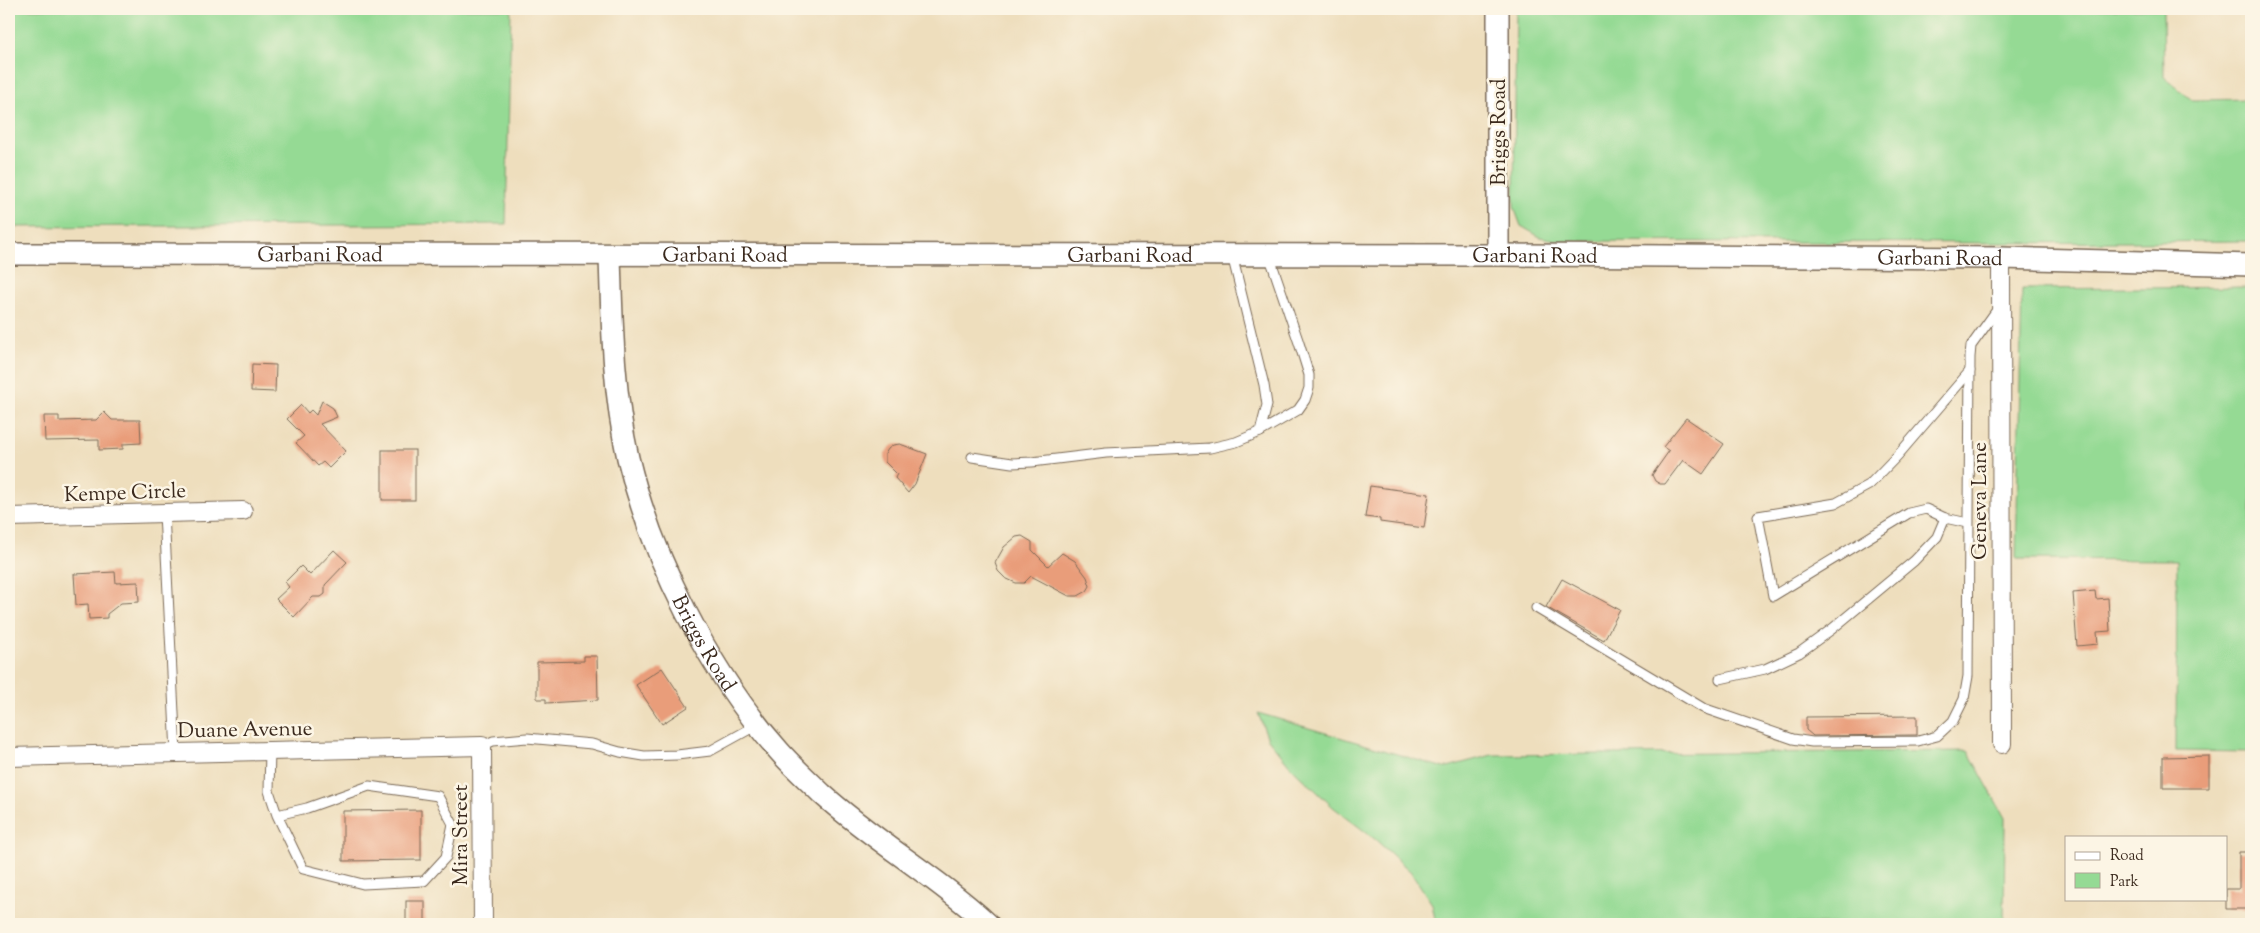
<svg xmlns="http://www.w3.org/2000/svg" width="2260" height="933" font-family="'Sorts Mill Goudy',serif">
	<rect width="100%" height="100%" fill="#fcf5e5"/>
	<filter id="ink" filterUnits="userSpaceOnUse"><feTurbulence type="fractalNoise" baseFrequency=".02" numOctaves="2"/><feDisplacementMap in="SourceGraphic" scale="10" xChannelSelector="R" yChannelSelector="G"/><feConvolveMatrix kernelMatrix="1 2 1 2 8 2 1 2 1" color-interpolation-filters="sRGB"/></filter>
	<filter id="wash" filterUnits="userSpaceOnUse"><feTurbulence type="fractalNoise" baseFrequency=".0096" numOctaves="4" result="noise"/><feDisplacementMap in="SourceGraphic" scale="20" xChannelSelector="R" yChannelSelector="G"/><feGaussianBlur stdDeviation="1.12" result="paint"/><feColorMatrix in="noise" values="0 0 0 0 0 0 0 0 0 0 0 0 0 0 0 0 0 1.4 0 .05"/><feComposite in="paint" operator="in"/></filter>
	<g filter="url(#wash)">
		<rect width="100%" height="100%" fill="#eedebd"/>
		<g fill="#95da94" stroke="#688259">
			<polygon points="9,9 511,9 506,224 9,227"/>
			<polygon points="1516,9 2163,9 2164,77 2192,100 2251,99 2251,241 2004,243 1561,241 1540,237 1521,226 1514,207"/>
			<polygon points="2251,287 2251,752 2176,751 2177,560 2016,559 2022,289"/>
			<polygon points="1258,713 1444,768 1492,755 1968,751 2005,818 2004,924 1436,924 1432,904 1411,872 1376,840 1333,807 1291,767 1268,739"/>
		</g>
		<g id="blocks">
			<g fill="#e99d7a">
				<polygon points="252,364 276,365 275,392 251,391"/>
				<polygon points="322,401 333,408 337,417 320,424 346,451 329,468 323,462 318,466 296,443 304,436 287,419 301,405 308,413 311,410 316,415"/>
				<polygon points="104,412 112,420 140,420 141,443 123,444 123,449 99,450 99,440 45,441 44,416 59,416 59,421 96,420"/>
				<polygon points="1686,418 1724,444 1703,474 1683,460 1665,484 1660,484 1655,481 1652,475 1669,451 1663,447"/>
				<polygon points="900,444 927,454 915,484 908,493 895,478 897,474 885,462 885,454 888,449 893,445"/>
				<rect x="382" y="450" width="33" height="50"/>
				<polygon points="1370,486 1429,494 1424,528 1380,522 1380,519 1365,517"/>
				<polygon points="1022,536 1032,542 1032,550 1048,566 1062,553 1075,561 1087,577 1090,586 1087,591 1078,596 1069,596 1031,576 1024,583 1016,583 1005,578 998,571 995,563 1004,547 1016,537"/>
				<polygon points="334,550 347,562 325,585 325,594 321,597 313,597 294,617 276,599 289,587 285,582 301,566 310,575"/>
				<polygon points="115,572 116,583 138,582 139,602 121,603 107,614 107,618 89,619 88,604 76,605 74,574"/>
				<polygon points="1562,579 1620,610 1604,640 1546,607"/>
				<polygon points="2095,591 2096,599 2108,598 2110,631 2097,632 2098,644 2077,646 2073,593"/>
				<polygon points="584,656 597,656 598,700 546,703 546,699 537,699 537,662 584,661"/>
				<polygon points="662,668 688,707 662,724 636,685"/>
				<polygon points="1917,716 1917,735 1813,736 1806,730 1806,717"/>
				<polygon points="2209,756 2209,788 2163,788 2163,757"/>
				<polygon points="421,810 421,860 343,861 343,811"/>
				<polygon points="2239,852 2251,852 2251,909 2226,909 2226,889 2239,889"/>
				<rect x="406" y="901" width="19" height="23"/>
			</g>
		</g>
	</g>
	<g filter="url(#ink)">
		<use href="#blocks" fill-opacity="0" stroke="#7a6956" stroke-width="1"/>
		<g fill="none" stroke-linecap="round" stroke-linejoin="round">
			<defs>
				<g id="service">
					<polyline points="1260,432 1298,410 1305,400 1309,388 1309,375 1299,343 1269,255"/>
					<polyline points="972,457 1012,463 1032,462 1106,453 1210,448 1236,442 1260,432 1267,405 1264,385 1232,255"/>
					<polyline points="164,513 176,753"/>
					<polyline points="1968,523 1945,518 1926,509 1909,513 1773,596 1758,516 1836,503 1869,485 1898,455 1970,371"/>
					<polyline points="1536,608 1703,708 1793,739 1812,742 1918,741 1937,736 1953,721 1964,699 1968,676 1970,357 1971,346 1999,307"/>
					<polyline points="1720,679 1765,669 1799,653 1832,629 1914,561 1937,537 1945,518"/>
					<polyline points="482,746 493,741 527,738 592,744 620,752 644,756 677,755 710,751 757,725"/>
					<polyline points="270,751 269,791 277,815 307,808 369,786 438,796 453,824 446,857 424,881 363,884 303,869 277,815"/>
				</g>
				<g id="minor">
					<polyline points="2001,258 2002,744"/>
					<polyline points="9,517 243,511"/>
					<polyline points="9,757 482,746 483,924"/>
				</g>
				<g id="tertiary">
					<path id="s1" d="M9,254L1498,255L2001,258L2251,265"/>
					<polyline points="1498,255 1498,9"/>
					<path id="s2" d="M610,256C612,322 613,392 628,458C652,559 710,673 779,751C792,766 808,780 822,794C874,841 937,877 988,924"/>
				</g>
			</defs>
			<use href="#service" stroke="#7a6956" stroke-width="11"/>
			<use href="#minor" stroke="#7a6956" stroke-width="20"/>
			<use href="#tertiary" stroke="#7a6956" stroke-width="24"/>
			<use href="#service" stroke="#fff" stroke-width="9"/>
			<use href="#minor" stroke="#fff" stroke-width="18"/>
			<use href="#tertiary" stroke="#fff" stroke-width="21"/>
		</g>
	</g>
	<g text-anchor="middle" stroke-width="5" stroke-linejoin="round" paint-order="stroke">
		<g font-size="21" fill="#3b2a1e" stroke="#fcf5e5">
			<text transform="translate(1498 132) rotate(-90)" y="7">Briggs Road</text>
			<text dy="7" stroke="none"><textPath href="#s1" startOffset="1121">Garbani Road</textPath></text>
			<text dy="7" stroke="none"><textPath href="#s1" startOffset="311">Garbani Road</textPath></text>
			<text dy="7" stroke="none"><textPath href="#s1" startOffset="716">Garbani Road</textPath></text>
			<text dy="7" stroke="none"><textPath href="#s1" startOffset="1526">Garbani Road</textPath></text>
			<text dy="7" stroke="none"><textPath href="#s1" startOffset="1931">Garbani Road</textPath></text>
			<text transform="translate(125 492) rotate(-2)" y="7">Kempe Circle</text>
			<text transform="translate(1979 501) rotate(-90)" y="7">Geneva Lane</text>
			<text dy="7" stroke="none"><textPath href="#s2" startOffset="404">Briggs Road</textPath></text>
			<text transform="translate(245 729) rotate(-1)" y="7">Duane Avenue</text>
			<text transform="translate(460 835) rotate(-90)" y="7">Mira Street</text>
		</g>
	</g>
	<rect width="2260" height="933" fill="none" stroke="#fcf5e5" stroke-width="30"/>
	<rect x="2065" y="836" width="162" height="65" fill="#fcf5e5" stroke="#afa495"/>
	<rect x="2075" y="852" width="25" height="8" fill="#ffffff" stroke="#afa495"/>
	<text x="2110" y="860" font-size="15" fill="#3b2a1e">Road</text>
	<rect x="2075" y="873" width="25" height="15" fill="#95da94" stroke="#afa495"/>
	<text x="2110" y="886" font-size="15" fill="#3b2a1e">Park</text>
</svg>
